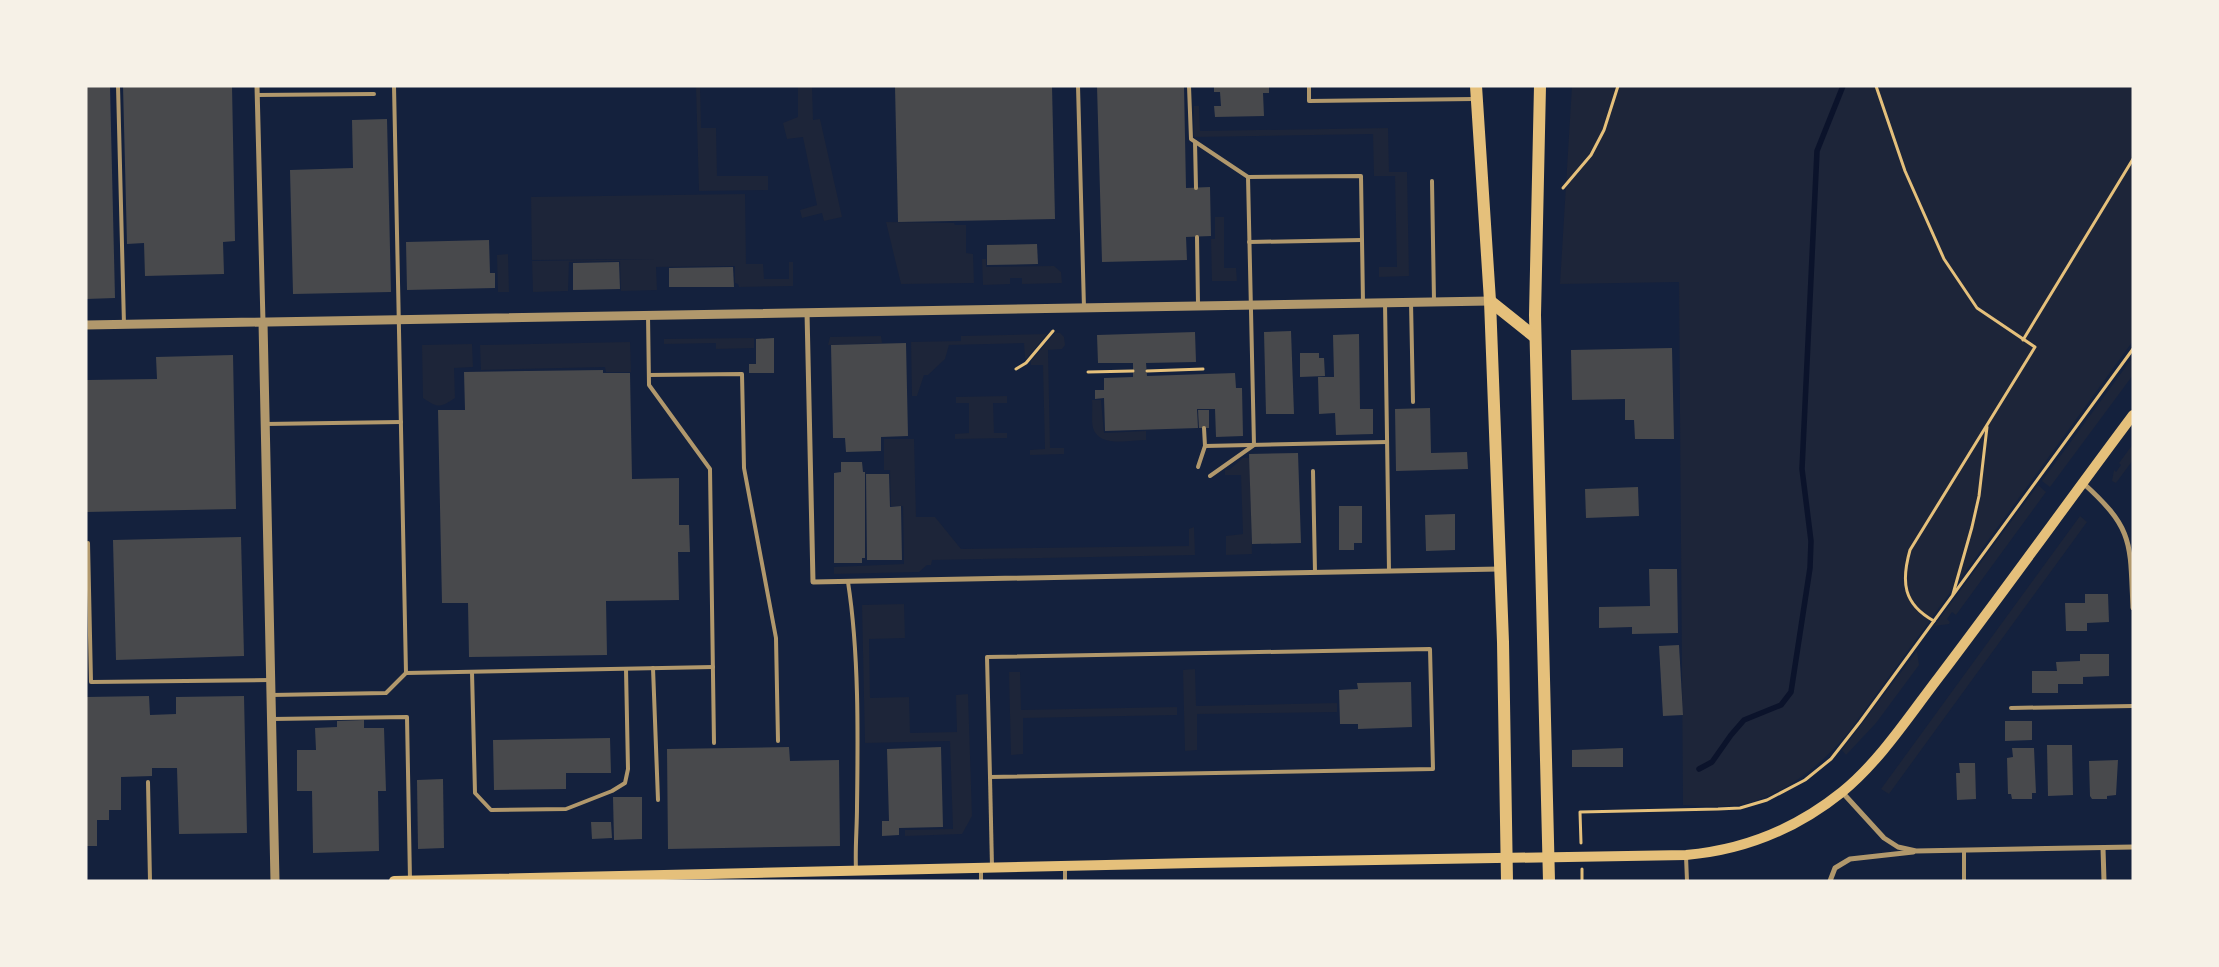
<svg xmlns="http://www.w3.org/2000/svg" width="2219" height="967" font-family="Karla,sans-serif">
	<rect width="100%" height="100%" fill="#14213d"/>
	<g fill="#1d2539">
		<polygon points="696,86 700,86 701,128 716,128 717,176 768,176 768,190 699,191"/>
		<polygon points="798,86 812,86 813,120 820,119 842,217 824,221 822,213 802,218 800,210 817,205 803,137 787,139 783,123 798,117"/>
		<path d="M1572,86H2133V341L1848,733C1821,765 1786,794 1744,804C1724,808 1703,806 1683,805L1679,282L1560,284Z"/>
		<polygon points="1194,106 1199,106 1200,131 1388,128 1389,172 1407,172 1409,276 1379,277 1379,267 1397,267 1395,176 1374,176 1373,134 1194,137"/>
		<polygon points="745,194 746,264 763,264 764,279 789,279 789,262 793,262 793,286 739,287 738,284 735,283 735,266 656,267 657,290 621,291 620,261 569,262 568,291 533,292 532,261 656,259 532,260 531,197"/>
		<polygon points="1215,217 1224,217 1224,268 1236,268 1237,281 1212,281 1211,239 1215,239"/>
		<polygon points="886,222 954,223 955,225 966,225 966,253 973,254 974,283 901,284"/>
		<polygon points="508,254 509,292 498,292 497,255"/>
		<polygon points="982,259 986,259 986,267 1054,266 1061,272 1062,283 1022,284 1022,278 1010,278 1010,284 983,285"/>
		<polygon points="1055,333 1060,333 1064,337 1065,345 1062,349 1048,350 1050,448 1064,448 1064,454 1030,455 1030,450 1045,449 1043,365 1031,365 1031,361"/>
		<polygon points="1047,334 1027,358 1025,358 1024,343 949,345 945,359 928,375 924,375 917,396 912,396 911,342 961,341 961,336"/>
		<polygon points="881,336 882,343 828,345 830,337"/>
		<polygon points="754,338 754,348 716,349 716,343 664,344 664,339"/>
		<polygon points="630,342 631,372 606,372 605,367 481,370 480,345"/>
		<path d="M472,344L473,367L454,368L455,398C440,408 438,408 423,398L422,345Z"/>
		<polygon points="2133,357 2133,375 2050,487 2042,481"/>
		<polygon points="1007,396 1007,403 993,403 994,433 1007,433 1007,438 955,439 955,434 969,433 969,403 956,403 956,397"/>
		<path d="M1092,400H1101L1104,433L1146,431V440C1130,440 1099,448 1093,428C1091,420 1093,409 1092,400Z"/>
		<polygon points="884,439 914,439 916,517 935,517 961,549 1189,546 1189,529 1194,527 1195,555 932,560 931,565 927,565 919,572 834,574 834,567 904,564 903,506 891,506 890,470 884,470"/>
		<polygon points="2133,444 2133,460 2116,483 2112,481 2114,470 2116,472 2121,465 2119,463"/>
		<polygon points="1243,458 1250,458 1252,554 1226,555 1226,536 1243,534 1241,475 1225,475 1225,470 1229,470"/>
		<polygon points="2038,485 2046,492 1956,615 1952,612 1947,619 1950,622 1949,624 1934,626"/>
		<polygon points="2080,516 2087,522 1889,794 1881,789"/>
		<polygon points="904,604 905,638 869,639 870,698 909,697 910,733 957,732 956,695 968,694 972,816 962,834 905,836 905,830 953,829 950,741 865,743 862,605"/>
		<polygon points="1917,651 1919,665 1876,723 1846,755 1842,750"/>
		<polygon points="1195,669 1196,706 1337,703 1337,712 1197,714 1197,750 1185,751 1183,670"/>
		<polygon points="1009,672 1020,672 1021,710 1177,707 1177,715 1023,718 1023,754 1011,755"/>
	</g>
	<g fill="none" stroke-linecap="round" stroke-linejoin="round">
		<polyline stroke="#0b132b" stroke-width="5.5" points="1699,769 1712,762 1731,735 1744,720 1781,705 1791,692 1810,568 1811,541 1802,469 1817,151 1843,86"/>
	</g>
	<g fill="#48494c">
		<polygon points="86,86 110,86 115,298 86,299"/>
		<polygon points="123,86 232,86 235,241 223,242 224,274 145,276 144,243 127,244"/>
		<polygon points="895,86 1052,86 1055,219 898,222"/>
		<polygon points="1097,86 1184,86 1186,188 1210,187 1211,236 1186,237 1187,260 1102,262"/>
		<polygon points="1214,86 1269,86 1269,93 1263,93 1264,116 1215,117 1214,106 1221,106 1220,92 1214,92"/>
		<polygon points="387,119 391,292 293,294 290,170 353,168 352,120"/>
		<polygon points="489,240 490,273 495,273 495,288 407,290 406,242"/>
		<polygon points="1037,244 1038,264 987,265 987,245"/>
		<polygon points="619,262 620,289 573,290 573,263"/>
		<polygon points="733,267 734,287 669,287 669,268"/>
		<polygon points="1291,331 1294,414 1266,414 1264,332"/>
		<polygon points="1195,332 1196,362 1146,363 1147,376 1235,373 1236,388 1242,388 1243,436 1216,437 1215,409 1197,409 1198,428 1105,431 1104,398 1095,399 1095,390 1104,390 1104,378 1133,377 1133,363 1098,363 1097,335"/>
		<polygon points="1359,334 1360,409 1373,409 1373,434 1336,435 1335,413 1319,414 1318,377 1334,377 1333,335"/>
		<polygon points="774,338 774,373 749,373 749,364 756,364 756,339"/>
		<polygon points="906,343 908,436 881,437 881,451 846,452 845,438 833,438 831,345"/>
		<polygon points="1672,348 1674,439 1635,439 1634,420 1625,420 1625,399 1572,400 1571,350"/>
		<polygon points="1300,353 1319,353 1319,358 1324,358 1325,376 1300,377"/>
		<polygon points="233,355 236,509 86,512 86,380 157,379 156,357"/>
		<polygon points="603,370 603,373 630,373 632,479 679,478 679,525 689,525 690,552 678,552 679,600 606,601 607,655 469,657 468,603 442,603 438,410 465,410 464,372"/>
		<polygon points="1430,408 1431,453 1467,452 1468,469 1396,471 1395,409"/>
		<polygon points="1198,410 1209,410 1209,428 1199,428"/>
		<polygon points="1298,453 1301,543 1252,544 1249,454"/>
		<polygon points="841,462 862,462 863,472 865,472 865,558 862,558 862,563 834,563 834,473 841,472"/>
		<polygon points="866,474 889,474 890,507 901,506 902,560 867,560"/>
		<polygon points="1638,487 1639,516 1586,518 1585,489"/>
		<polygon points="1339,506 1362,506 1362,543 1354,543 1354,550 1339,550"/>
		<polygon points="1455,514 1455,550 1426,551 1425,515"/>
		<polygon points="241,537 244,656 116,660 113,540"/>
		<polygon points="1649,569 1677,569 1678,633 1632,634 1632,627 1599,628 1599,607 1650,606"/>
		<polygon points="2085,594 2108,594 2109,622 2087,623 2087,631 2066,631 2065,603 2085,603"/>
		<polygon points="1679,645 1683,715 1663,716 1659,646"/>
		<polygon points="2080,654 2109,654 2109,676 2083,677 2083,684 2058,684 2058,693 2032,693 2032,671 2057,671 2056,662 2080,661"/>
		<polygon points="1411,682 1412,727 1358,729 1358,724 1340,724 1339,690 1358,689 1357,683"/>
		<polygon points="149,696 150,715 176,714 176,697 244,696 247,833 179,834 177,768 152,768 152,776 121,777 121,810 109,810 109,820 97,820 97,846 86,846 86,697"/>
		<polygon points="364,720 364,728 384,728 386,791 378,791 379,851 313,853 312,791 297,791 297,750 316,750 315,728 337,727 337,721"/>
		<polygon points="2005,721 2032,721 2032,740 2005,741"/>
		<polygon points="610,738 611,773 566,773 566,789 494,790 493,740"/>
		<polygon points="2047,745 2072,745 2073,795 2048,796"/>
		<polygon points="789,747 790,761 839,760 840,846 668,849 667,749"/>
		<polygon points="941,747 943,827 899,828 899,835 882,836 882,821 889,821 887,749"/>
		<polygon points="1623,748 1623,767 1572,767 1572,750"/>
		<polygon points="2012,748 2034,748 2036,793 2032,793 2032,799 2012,799 2011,794 2008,794 2007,758 2013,757"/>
		<polygon points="2118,760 2116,795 2107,796 2107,799 2092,799 2090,796 2089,761"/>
		<polygon points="1959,763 1975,763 1976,799 1957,800 1956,773 1960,773"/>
		<polygon points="443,779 444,848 418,849 417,780"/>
		<polygon points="613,797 642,797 642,839 614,840"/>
		<polygon points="591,822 611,822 612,838 592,839"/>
	</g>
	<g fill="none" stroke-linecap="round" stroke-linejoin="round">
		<g stroke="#e5c07b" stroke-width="3">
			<path d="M1876,86L1905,171L1944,259L1977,308L2035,347L1910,550C1901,582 1903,604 1934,621"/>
			<polyline points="1563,188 1591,155 1604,130 1618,86"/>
			<polyline points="2023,340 2133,159"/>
			<polyline points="1016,369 1026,363 1053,331"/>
			<polyline points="1147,371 1203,369"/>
			<polyline points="1088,372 1133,371"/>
			<polyline points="1953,594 1972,527 1979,496 1987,427"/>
			<polyline points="1581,843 1580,812 1718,809 1740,808 1767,800 1805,780 1831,759 1860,722 2133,349"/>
			<polyline points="1582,869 1582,881"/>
		</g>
		<g stroke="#b1986c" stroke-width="4">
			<polyline points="118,86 124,325"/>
			<polyline points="394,86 406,673"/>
			<polyline points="1078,86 1084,308"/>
			<polyline points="1189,86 1191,139 1248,177 1361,176 1363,303"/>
			<polyline points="1309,86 1309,101 1474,99"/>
			<polyline points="257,95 374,94"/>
			<polyline points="1195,142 1196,188"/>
			<polyline points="1432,181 1434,301"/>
			<polyline points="1197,237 1198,304"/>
			<polyline points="1249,242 1362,240"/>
			<polyline points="1385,302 1389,571"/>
			<polyline points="1411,302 1413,402"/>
			<polyline points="648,315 649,385 710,469 714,743"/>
			<polyline points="649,375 742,374 744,468 776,638 778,741"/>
			<polyline points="265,424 401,422"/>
			<polyline points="1205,446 1387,442"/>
			<polyline points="1198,467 1205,446 1204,428"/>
			<polyline points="1313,471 1315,572"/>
			<polyline points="1210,476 1254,445 1248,177"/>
			<polyline points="88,543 91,682 270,680"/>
			<path d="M848,582C859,653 858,735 857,807C857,828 855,848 856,869"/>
			<polygon points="1430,649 1433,769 990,777 987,657"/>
			<polyline points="653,668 658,800"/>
			<polyline points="472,672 475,793 491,810 566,809 612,791 625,783 628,769 626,669"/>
			<polyline points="271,695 386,693 406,673 713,667"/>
			<polyline points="2011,708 2133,706"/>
			<polyline points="272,719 407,717 410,880"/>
			<polyline points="990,777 992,867"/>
			<polyline points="148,782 150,881"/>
			<polyline points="1964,850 1964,881"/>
			<polyline points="1686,856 1687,881"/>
			<polyline points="1065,868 1065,881"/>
			<polyline points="981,870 981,881"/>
		</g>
		<g stroke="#b1986c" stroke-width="5">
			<polyline points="257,86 263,322"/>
			<polyline points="807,312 813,582 1500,569"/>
			<path d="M2083,483C2134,529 2130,542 2133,608"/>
			<polyline points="1842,792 1884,838 1898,847 1916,851 2133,847"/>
			<polyline points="2103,848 2104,881"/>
			<polyline points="1830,881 1835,868 1850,859 1913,852"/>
		</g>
		<g stroke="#b1986c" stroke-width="9">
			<polyline points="263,322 275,881"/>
			<polyline points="86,325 1490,301"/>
		</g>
		<path stroke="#e5c07b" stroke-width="10" d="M394,881L1196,863L1686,855C1745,850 1796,829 1842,792C1880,761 1909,716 1939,677C2005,590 2068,502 2133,415"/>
		<g stroke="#e5c07b" stroke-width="12">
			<polyline points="1476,86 1490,301 1503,642 1507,881"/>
			<polyline points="1540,86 1535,315 1549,881"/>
			<polyline points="1490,301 1535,337"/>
		</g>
	</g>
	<rect width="2219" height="967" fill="none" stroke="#f6f1e7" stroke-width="175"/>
</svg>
